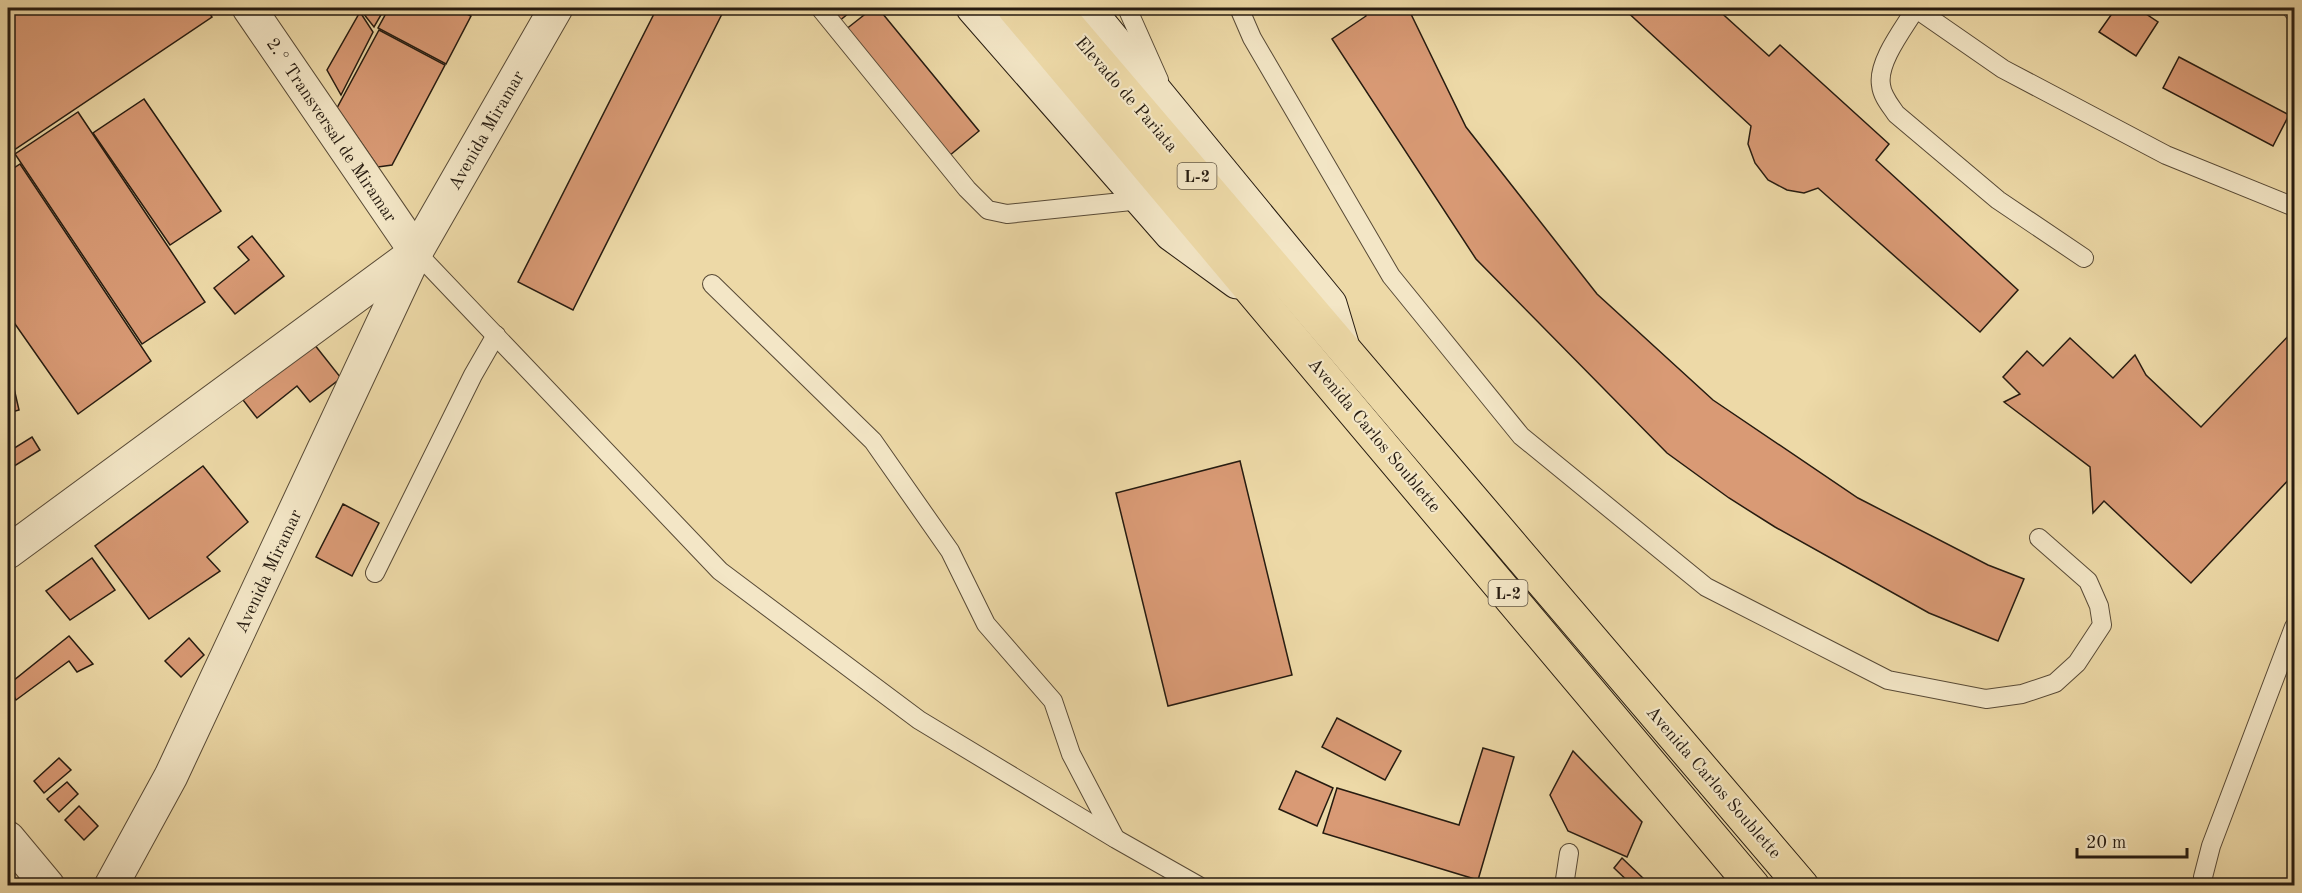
<svg xmlns="http://www.w3.org/2000/svg" width="2302" height="893" font-family="'Old Standard TT',serif">
	<rect width="100%" height="100%" fill="#edd9a7"/>
	<filter id="stains"><feTurbulence type="fractalNoise" baseFrequency=".00333" numOctaves="4"/><feColorMatrix values="0 0 0 0 .2 0 0 0 0 .09 0 0 0 0 .02 0 0 0 .5 -.17"/></filter>
	<radialGradient id="worn" r=".72"><stop offset=".6" stop-color="#630" stop-opacity="0"/><stop offset="1" stop-color="#630" stop-opacity=".3"/></radialGradient>
	<g fill="#d99a75" stroke="#261b10" stroke-width="1.5">
		<polygon points="22,8 206,8 212,17 8,154 8,17"/>
		<polygon points="359,8 385,8 374,27"/>
		<polygon points="389,8 455,8 471,16 446,64 378,28"/>
		<polygon points="657,8 725,8 573,310 518,282"/>
		<polygon points="826,8 855,8 838,22"/>
		<polygon points="873,8 878,8 979,131 949,156 845,30"/>
		<polygon points="1365,8 1408,8 1466,127 1597,294 1713,400 1858,498 1988,565 2024,579 1998,641 1929,613 1775,527 1729,498 1667,453 1476,259 1332,39 1366,16"/>
		<polygon points="1623,8 1716,8 1769,56 1780,45 1889,144 1876,160 2018,290 1980,332 1818,188 1804,193 1787,190 1768,180 1755,163 1748,144 1751,126"/>
		<polygon points="2116,8 2137,8 2158,22 2136,56 2099,32"/>
		<polygon points="360,12 373,32 341,95 327,70"/>
		<polygon points="379,30 445,65 392,165 378,167 337,108"/>
		<polygon points="2179,57 2289,115 2273,146 2163,88"/>
		<polygon points="144,99 221,211 170,245 93,133"/>
		<polygon points="78,112 205,302 142,344 15,154"/>
		<polygon points="20,164 151,361 78,414 8,314 8,172"/>
		<polygon points="252,236 284,276 235,314 214,288 249,260 238,247"/>
		<polygon points="2293,331 2294,474 2191,583 2104,501 2093,513 2090,467 2004,402 2020,394 2003,377 2027,351 2043,366 2070,338 2113,378 2135,355 2146,375 2201,427"/>
		<polygon points="314,344 341,378 310,402 297,386 257,418 243,400"/>
		<polygon points="13,384 19,410 8,413 8,385"/>
		<polygon points="32,437 40,450 8,470 8,440 13,449"/>
		<polygon points="1240,461 1292,675 1168,706 1116,493"/>
		<polygon points="203,466 248,522 207,557 220,571 149,619 95,546"/>
		<polygon points="343,504 379,523 352,576 316,557"/>
		<polygon points="92,558 115,590 70,620 46,591"/>
		<polygon points="69,636 93,664 77,672 69,661 16,700 8,685"/>
		<polygon points="189,638 204,655 181,677 165,661"/>
		<polygon points="1337,718 1401,751 1385,780 1322,747"/>
		<polygon points="1483,748 1514,757 1478,880 1323,833 1337,788 1459,825"/>
		<polygon points="1573,751 1642,822 1627,857 1568,831 1550,795"/>
		<polygon points="59,758 71,770 44,793 34,781"/>
		<polygon points="1296,771 1333,788 1317,826 1279,809"/>
		<polygon points="67,782 78,794 59,812 47,799"/>
		<polygon points="79,806 98,826 84,840 65,820"/>
		<polygon points="1622,858 1645,880 1639,886 1633,886 1614,868"/>
		<polygon points="8,873 19,886 8,886"/>
	</g>
	<g fill="none" stroke-linecap="round" stroke-linejoin="round">
		<defs>
			<g id="lane">
				<polyline points="820,8 967,189 988,210 1007,214 1141,200"/>
				<polyline points="1127,8 1159,80"/>
				<polyline points="1239,8 1252,38 1391,276 1521,436 1706,587 1888,680 1986,699 2022,694 2055,683 2077,663 2102,625 2099,606 2088,581 2039,538"/>
				<polyline points="1915,8 2003,69 2166,155 2294,207"/>
				<path d="M1916,8C1904,28 1877,62 1881,85C1882,96 1890,105 1896,114L1998,200L2084,258"/>
				<polyline points="2291,8 2294,12"/>
				<polyline points="416,252 720,571 919,720 1116,839 1199,886"/>
				<polyline points="712,284 873,441 950,551 986,624 1053,701 1071,754 1115,838"/>
				<polyline points="375,573 473,375 496,335"/>
				<polyline points="1564,886 1569,853"/>
				<polyline points="2204,886 2203,877 2211,846 2294,627"/>
			</g>
			<g id="street">
				<polyline points="8,552 416,252 556,8"/>
				<polyline points="8,838 48,886"/>
				<polyline points="111,886 171,776 416,252 249,8"/>
			</g>
			<g id="secondary">
				<polyline points="973,8 1171,234 1237,282"/>
				<polyline points="1087,8 1330,304 1342,344"/>
			</g>
			<g id="primary">
				<polyline points="1014,8 1753,886"/>
				<polyline points="1053,8 1802,886"/>
			</g>
		</defs>
		<use href="#lane" stroke="#584a36" stroke-width="20"/>
		<use href="#street" stroke="#584a36" stroke-width="35"/>
		<use href="#secondary" stroke="#261b10" stroke-width="35"/>
		<use href="#primary" stroke="#261b10" stroke-width="35"/>
		<use href="#lane" stroke="#f3e6c6" stroke-width="18"/>
		<use href="#street" stroke="#f3e6c6" stroke-width="33"/>
		<use href="#secondary" stroke="#f3e6c6" stroke-width="33"/>
		<use href="#primary" stroke="#edd9a7" stroke-width="33"/>
	</g>
	<g text-anchor="middle" stroke-width="4.5" stroke-linejoin="round" paint-order="stroke">
		<g fill="#f3e6c6" stroke="#645847" stroke-width="1.5">
			<rect x="1177.5" y="163" width="39" height="26" rx="4.5"/>
			<rect x="1488.5" y="580" width="39" height="26" rx="4.5"/>
		</g>
		<g font-size="16" font-weight="bold" fill="#261b10">
			<text x="1197" y="182">L-2</text>
			<text x="1508" y="599">L-2</text>
		</g>
		<g font-size="18" fill="#261b10" stroke="#f3e6c6">
			<text transform="translate(1127 94) rotate(49)" y="6">Elevado de Pariata</text>
			<text transform="translate(332 130) rotate(56)" y="6">2.° Transversal de Miramar</text>
			<text transform="translate(486 130) rotate(-60)" y="6">Avenida Miramar</text>
			<text transform="translate(1375 435) rotate(50)" y="6">Avenida Carlos Soublette</text>
			<text transform="translate(268 571) rotate(-65)" y="6">Avenida Miramar</text>
			<text transform="translate(1714 782) rotate(49)" y="6">Avenida Carlos Soublette</text>
		</g>
	</g>
	<rect width="2302" height="893" fill="none" stroke="#edd9a7" stroke-width="30"/>
	<rect x="9" y="9" width="2284" height="875" fill="none" stroke="#261b10" stroke-width="3"/>
	<rect x="15" y="15" width="2272" height="863" fill="none" stroke="#261b10" stroke-width="1.5"/>
	<path d="M2077 848v9h110v-9" fill="none" stroke="#261b10" stroke-width="3"/>
	<text x="2086" y="848" font-size="18" fill="#261b10" stroke="#f3e6c6" stroke-width="4.5" paint-order="stroke">20 m</text>
	<rect width="100%" height="100%" filter="url(#stains)"/>
	<rect width="100%" height="100%" fill="url(#worn)"/>
</svg>
